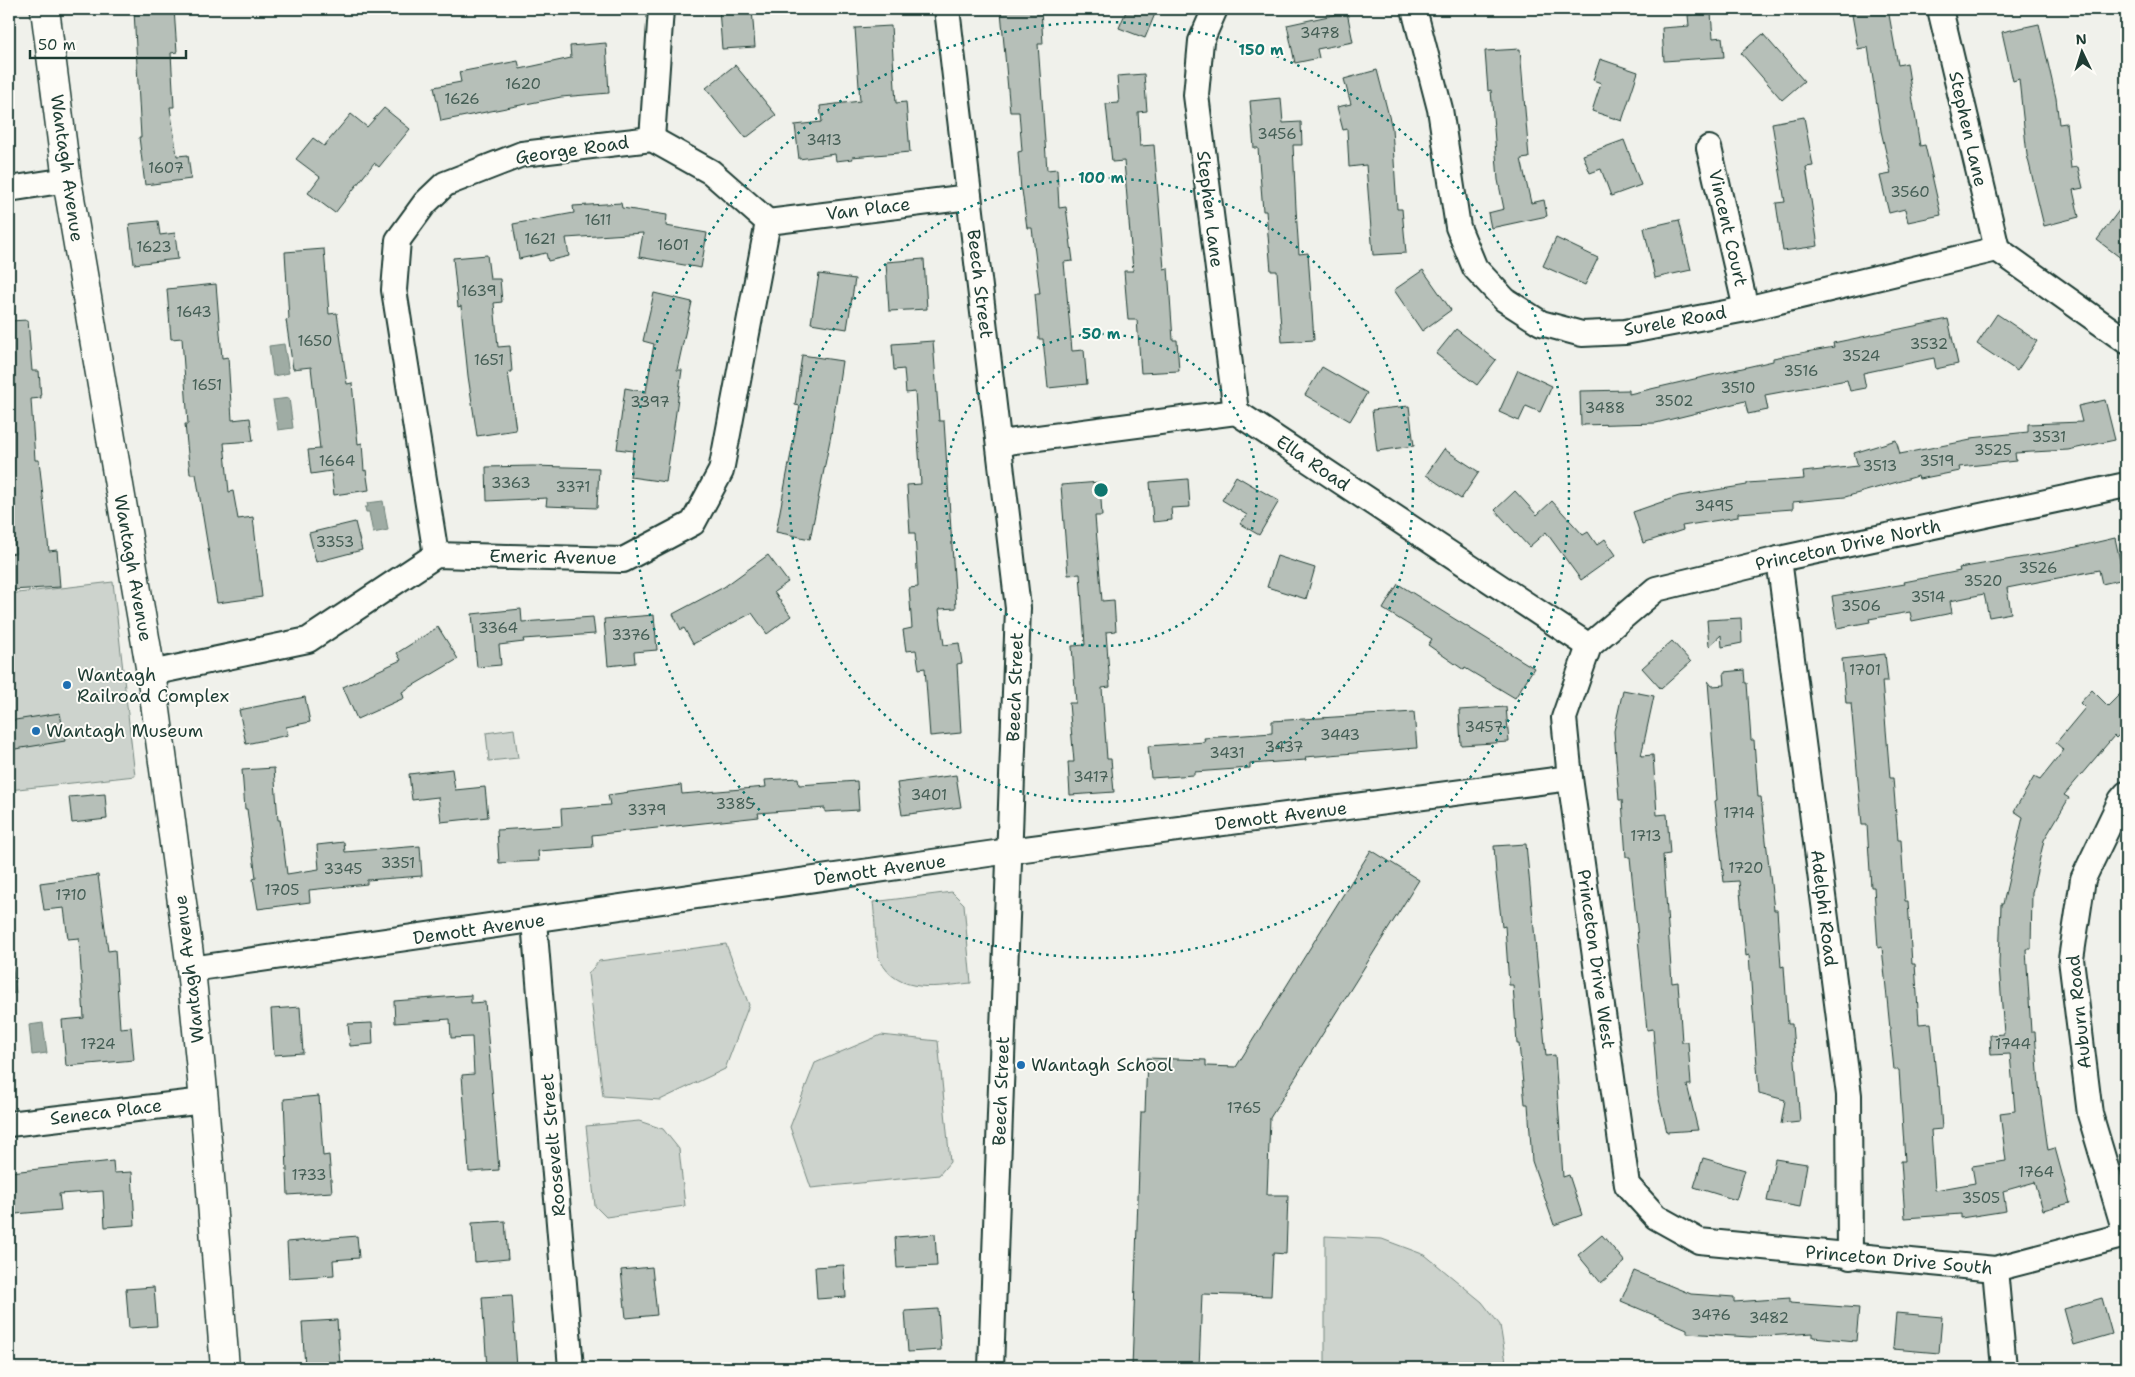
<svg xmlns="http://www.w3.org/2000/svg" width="2135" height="1377" font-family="'Shantell Sans',sans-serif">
	<rect width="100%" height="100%" fill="#f0f1eb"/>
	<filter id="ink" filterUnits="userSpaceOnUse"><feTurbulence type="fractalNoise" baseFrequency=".02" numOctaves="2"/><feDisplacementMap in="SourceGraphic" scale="10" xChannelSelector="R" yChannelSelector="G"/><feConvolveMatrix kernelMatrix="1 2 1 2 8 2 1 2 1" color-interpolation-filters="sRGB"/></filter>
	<g filter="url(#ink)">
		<g fill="#cdd3cd" stroke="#768880">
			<polygon points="113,582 135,776 9,790 9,594"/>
			<polygon points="514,729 518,758 489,761 486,733"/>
			<path d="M952,892L964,904L971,983C939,986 898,996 880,960C875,951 875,915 873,902Z"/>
			<polygon points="726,944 749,1005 725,1069 660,1100 603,1096 588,974 599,961"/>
			<polygon points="881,1035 938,1041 950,1162 939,1175 811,1188 790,1127 815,1063"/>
			<polygon points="639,1121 663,1129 679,1149 685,1206 606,1217 595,1206 586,1126"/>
			<polygon points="1325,1236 1382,1239 1425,1255 1482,1302 1500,1325 1507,1368 1325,1368"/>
		</g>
		<g fill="#9faca4" stroke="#6c8077">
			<polygon points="284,344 289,373 273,376 269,346"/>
			<polygon points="289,398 293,428 278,430 273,400"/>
			<polygon points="383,501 388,530 373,533 369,512 366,512 365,507 368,507 367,503"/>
			<polygon points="9,961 12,961 16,993 9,994"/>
			<polygon points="43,1023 47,1053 32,1055 29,1025"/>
		</g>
		<g fill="#b6bfb8" stroke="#1f3d34">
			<polygon points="174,9 177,52 171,53 174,107 170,107 177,156 188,155 191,179 145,185 139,137 141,137 134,11"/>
			<polygon points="719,9 752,9 755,47 722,49"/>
			<polygon points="1041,9 1043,44 1038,44 1047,170 1057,169 1059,208 1066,207 1073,261 1064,262 1072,351 1084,350 1087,384 1048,388 1043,339 1039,339 1035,294 1040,294 1032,228 1027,228 1022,190 1021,190 1018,152 1022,151 1019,112 1010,112 1001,11"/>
			<polygon points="1127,9 1157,9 1145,38 1119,28"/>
			<polygon points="1851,9 1888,9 1898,65 1907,63 1920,146 1925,145 1941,215 1908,222 1905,209 1889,213 1880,176 1891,174 1881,131 1868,47 1858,49"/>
			<polygon points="1347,12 1353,42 1317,49 1319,58 1295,63 1287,25"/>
			<polygon points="1711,13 1713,38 1722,37 1724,57 1664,61 1662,28 1689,26 1688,15"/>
			<polygon points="2039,24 2056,98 2059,124 2066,123 2071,168 2078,167 2083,188 2073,190 2079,217 2044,226 2027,155 2019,79 2013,81 2002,32"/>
			<polygon points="891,26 896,103 906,102 910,152 852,157 853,159 836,161 835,154 799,159 795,125 822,122 820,106 860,101 855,28"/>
			<polygon points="1763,34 1804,81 1782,100 1741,53"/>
			<polygon points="606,43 609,93 561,97 441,121 434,87 461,82 459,72 518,61 520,69 571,58 570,46"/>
			<polygon points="1520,49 1529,158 1521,159 1531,203 1544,200 1547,216 1491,228 1488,213 1504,209 1498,180 1491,90 1488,91 1485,51"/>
			<polygon points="1600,59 1638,72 1622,121 1592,111 1601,83 1593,80"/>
			<polygon points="735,65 776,115 746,138 706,88"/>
			<polygon points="1377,70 1392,128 1397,209 1402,209 1406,253 1373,255 1366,165 1349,167 1347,129 1343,130 1337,107 1351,104 1344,79"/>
			<polygon points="1144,74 1147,111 1138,112 1140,146 1154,145 1164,269 1168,268 1173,340 1177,340 1179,371 1141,373 1137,320 1128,320 1124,271 1133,271 1124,161 1112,162 1106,104 1119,103 1117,76"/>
			<polygon points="1281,98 1283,123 1301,122 1302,145 1293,145 1296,209 1299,254 1308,253 1314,340 1282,342 1277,271 1271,271 1266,211 1263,211 1258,148 1254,148 1250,101"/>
			<polygon points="384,108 410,129 379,167 374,163 335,213 308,193 320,177 296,159 313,138 324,146 351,114 367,127"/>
			<polygon points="1804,117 1813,166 1806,167 1818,246 1783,251 1776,203 1785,202 1772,123"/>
			<polygon points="1624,140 1641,185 1611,196 1601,169 1590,173 1583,155"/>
			<polygon points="2126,201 2126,262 2097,240"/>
			<polygon points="621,203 622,208 667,215 666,226 707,233 701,268 639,257 643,233 566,238 569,256 548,261 546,253 519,259 513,224 574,213 573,206"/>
			<polygon points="1679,220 1691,270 1655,278 1644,228"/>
			<polygon points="158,221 160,235 175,233 178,259 134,264 129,224"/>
			<polygon points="1556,238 1598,258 1585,285 1543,266"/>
			<polygon points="324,249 329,314 337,313 347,384 352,383 358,444 362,443 364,471 366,470 369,490 334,495 331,471 311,474 308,450 320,449 311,367 293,369 286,320 289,319 285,252"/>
			<polygon points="487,255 490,279 500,279 502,302 494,303 498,347 510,346 512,372 508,372 516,430 477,436 468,376 461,306 458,307 453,258"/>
			<polygon points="924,259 927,309 889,311 886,262"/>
			<polygon points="1423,270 1451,310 1422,331 1394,290"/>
			<polygon points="819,274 855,279 847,329 811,323"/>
			<polygon points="216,284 222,358 228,357 232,420 250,418 253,441 224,443 229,492 233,491 238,519 253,517 262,597 217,603 196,474 190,474 185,424 188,424 182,338 171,339 167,289"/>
			<polygon points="654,293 692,302 677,370 682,370 666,482 630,477 633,451 617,449 625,388 646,392 654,344 643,341"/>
			<polygon points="1997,314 2037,341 2017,371 1977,344"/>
			<polygon points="1948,319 1958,364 1936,369 1934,358 1863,373 1866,388 1850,391 1847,380 1765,395 1768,410 1748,414 1745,401 1656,423 1581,425 1580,391 1629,390 1629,394 1773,361 1773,358 1834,347 1833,343"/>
			<polygon points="28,320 32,371 39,371 41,398 31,399 35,460 39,460 49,551 57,550 60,587 12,590 9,554 15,553 11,496 9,496 9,321"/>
			<polygon points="1456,329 1496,360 1477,385 1436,354"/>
			<polygon points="933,341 939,421 944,421 956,608 939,609 944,645 959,643 962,663 957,664 961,733 930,736 925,668 919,669 916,650 906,651 903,630 912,628 909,588 918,587 915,533 910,533 907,485 921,484 915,392 906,393 904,369 894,370 892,344"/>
			<polygon points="802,355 842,361 831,435 810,539 776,532 800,406 795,405"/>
			<polygon points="1322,367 1367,393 1350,421 1305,395"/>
			<polygon points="1518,370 1552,386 1540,412 1526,406 1519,421 1499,412"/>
			<polygon points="2105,400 2115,440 2068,450 2015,453 2016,461 1959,467 1960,471 1919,479 1918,476 1845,497 1793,502 1793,509 1738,513 1738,517 1682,526 1683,530 1643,543 1633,512 1679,496 1747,485 1747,483 1804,479 1803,472 1858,466 1854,453 1896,440 1900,454 1971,440 1971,438 2028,432 2028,424 2082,422 2078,406"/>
			<polygon points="1409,406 1414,446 1377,451 1372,410"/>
			<polygon points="1444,449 1479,472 1461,499 1426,475"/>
			<polygon points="533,466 599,468 597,508 546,506 547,498 487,501 486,467"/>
			<polygon points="1236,476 1279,501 1259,535 1240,524 1247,515 1222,500"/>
			<polygon points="1188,479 1190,507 1171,508 1172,520 1153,522 1150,482"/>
			<polygon points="1100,482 1102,516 1095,516 1102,601 1114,600 1116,631 1106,632 1110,687 1102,688 1107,759 1111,759 1114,792 1070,795 1068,762 1074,762 1069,703 1076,703 1072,646 1085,645 1080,574 1068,575 1061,485"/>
			<polygon points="1515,491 1537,515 1552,501 1583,535 1588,532 1597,545 1605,539 1616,555 1581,580 1546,532 1529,547 1495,510"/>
			<polygon points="355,522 362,550 316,562 309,533"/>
			<polygon points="2115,538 2124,579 2102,584 2099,570 2007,588 2011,613 1989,617 1984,594 1950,601 1952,613 1912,621 1910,612 1869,619 1870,622 1837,628 1832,596 1905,584 1904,582 1960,571 1959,568 2059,551"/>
			<polygon points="768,555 788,582 774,592 791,616 767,634 752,613 693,644 684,628 681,630 673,614 724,587"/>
			<polygon points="1277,556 1315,568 1306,599 1267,587"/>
			<polygon points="1398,584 1534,668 1515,698 1465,668 1464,670 1428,645 1432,639 1383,609"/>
			<polygon points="521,609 522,622 593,617 595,634 523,639 524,642 499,645 501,665 477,667 472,614"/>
			<polygon points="654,615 657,650 634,652 635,663 608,666 604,619"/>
			<polygon points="1741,618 1742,643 1722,647 1721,635 1709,646 1707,620"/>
			<polygon points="438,627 458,659 402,692 404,698 357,719 343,687 401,660 397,653"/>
			<polygon points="1672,641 1691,662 1661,689 1642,668"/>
			<polygon points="1885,654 1888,681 1882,681 1890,778 1893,778 1898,840 1901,840 1905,901 1908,901 1912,964 1915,964 1919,1024 1931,1023 1937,1086 1939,1086 1942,1129 1931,1130 1935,1190 1975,1183 1972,1166 2006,1161 2000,1113 2015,1111 2010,1054 1991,1055 1990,1035 2004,1034 1999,964 2001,904 2003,904 2023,817 2014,811 2034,777 2040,780 2064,750 2056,743 2085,708 2080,703 2092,690 2108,706 2126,688 2126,728 2116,738 2114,736 2064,795 2069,798 2044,840 2032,893 2031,949 2026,949 2031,1032 2035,1032 2039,1085 2048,1150 2055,1148 2070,1203 2043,1210 2035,1182 2003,1191 2006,1211 1961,1218 1961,1214 1905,1218 1901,1161 1905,1161 1899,1070 1894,1070 1882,947 1878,948 1874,887 1871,887 1867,825 1862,825 1851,703 1846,703 1842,659"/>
			<polygon points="1744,670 1745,683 1747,683 1751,740 1754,740 1758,797 1761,797 1774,910 1777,910 1781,967 1784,966 1788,1024 1792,1024 1800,1122 1781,1124 1785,1100 1759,1093 1749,955 1746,956 1739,881 1724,882 1715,801 1717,800 1708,681 1712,686 1725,685 1724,672"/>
			<polygon points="1623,690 1654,696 1641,756 1653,755 1657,815 1667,814 1670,854 1663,855 1672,983 1678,982 1682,1042 1688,1042 1691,1085 1687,1085 1698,1130 1667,1132 1658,1095 1653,1029 1647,1030 1630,857 1626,857 1622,800 1619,800 1614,731"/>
			<polygon points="305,697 310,722 286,727 288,735 246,744 239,710"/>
			<polygon points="1506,707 1509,742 1461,745 1459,710"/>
			<polygon points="1414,712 1417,748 1305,757 1306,760 1250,764 1250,768 1194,772 1194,775 1151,778 1148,746 1205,742 1204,738 1272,733 1272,721"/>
			<polygon points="60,713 65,741 9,750 9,721"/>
			<polygon points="274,768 278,820 280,820 287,874 319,869 317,845 344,842 345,852 420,846 422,876 367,880 367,884 309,890 310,902 258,909 253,879 256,878 247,809 245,809 242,770"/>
			<polygon points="452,769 455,790 485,787 488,817 441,822 438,797 412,800 409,774"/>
			<polygon points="956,775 961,807 902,815 897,783"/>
			<polygon points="798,778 799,785 857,781 859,810 825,812 825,808 758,813 759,817 592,835 593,847 538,851 539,861 499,863 497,830 562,826 561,809 610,805 608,795 681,785 682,794 766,787 765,780"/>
			<polygon points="105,794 107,819 72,823 69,797"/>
			<polygon points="1526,844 1546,1056 1555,1055 1563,1177 1569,1175 1582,1215 1554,1225 1532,1161 1528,1104 1525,1104 1519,1044 1517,1044 1513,985 1509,985 1505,926 1502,927 1496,874 1494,846"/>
			<polygon points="1371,850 1419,880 1270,1118 1267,1195 1288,1195 1286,1254 1273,1253 1271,1296 1202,1294 1199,1368 1132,1368 1141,1112 1145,1112 1147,1058 1206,1060 1206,1066 1236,1067"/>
			<polygon points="98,875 108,951 115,950 120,1028 131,1027 134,1060 66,1066 62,1020 84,1018 79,938 68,939 64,908 44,910 40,883"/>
			<polygon points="471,995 471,1003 485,1002 499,1170 469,1172 462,1075 474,1074 472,1037 451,1038 450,1019 395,1023 394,1001"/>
			<polygon points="300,1007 303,1053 274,1055 271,1009"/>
			<polygon points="372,1023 373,1044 350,1046 348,1024"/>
			<polygon points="319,1096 323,1156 329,1155 332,1192 288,1195 284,1099"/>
			<polygon points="1703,1158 1745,1170 1736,1200 1694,1187"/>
			<polygon points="1775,1159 1807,1164 1800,1207 1767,1201"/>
			<polygon points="113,1161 114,1173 132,1172 135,1225 105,1227 103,1191 59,1194 61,1210 15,1214 11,1172"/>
			<polygon points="505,1221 508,1259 475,1262 472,1223"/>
			<polygon points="935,1234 937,1266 897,1268 895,1237"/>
			<polygon points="1602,1235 1625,1262 1601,1283 1578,1255"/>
			<polygon points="357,1236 359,1258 333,1260 334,1275 289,1278 287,1242"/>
			<polygon points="844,1265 846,1297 817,1299 815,1267"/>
			<polygon points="652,1267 657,1315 626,1318 621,1270"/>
			<polygon points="1634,1271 1691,1294 1734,1297 1734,1302 1790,1298 1790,1303 1859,1308 1856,1341 1813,1337 1813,1333 1750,1337 1687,1333 1687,1329 1621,1301"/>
			<polygon points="154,1287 157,1326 129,1328 126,1289"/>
			<polygon points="512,1295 517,1368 487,1368 482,1297"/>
			<polygon points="2102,1298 2112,1334 2074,1345 2064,1309"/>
			<polygon points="938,1309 941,1350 908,1352 905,1311"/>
			<polygon points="1896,1313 1942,1317 1939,1353 1893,1349"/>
			<polygon points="337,1320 340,1365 305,1367 302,1322"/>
		</g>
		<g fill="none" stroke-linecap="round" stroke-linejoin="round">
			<defs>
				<g id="minor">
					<polyline points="947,9 1018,608 991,1368"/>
					<polyline points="1215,9 1201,41 1196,95 1236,412"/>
					<polyline points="1414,9 1440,109 1458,227 1475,268 1505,300 1541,323 1582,334 1625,332 1746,309 1997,249 2126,341"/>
					<polyline points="1940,9 1997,249"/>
					<polyline points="652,139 661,9"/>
					<polyline points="1709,148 1746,309"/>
					<polyline points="9,189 67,180"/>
					<polyline points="768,222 969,197"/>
					<polyline points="1000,443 1236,412 1589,646"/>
					<polyline points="436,555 394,290 398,240 425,203 445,184 522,154 652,139 711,172 768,222"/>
					<polyline points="1779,559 1849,1095 1850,1257"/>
					<polyline points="1589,646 1564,718 1570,778 1627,1185 1656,1217 1699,1241 1995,1269 2126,1235"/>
					<polyline points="1589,646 1656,589 1779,559 2126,485"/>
					<polyline points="151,673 308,640 436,555 623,560 693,523 721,471 768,222"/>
					<polyline points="534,921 571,1368"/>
					<polyline points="191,969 1009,851 1570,778"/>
					<polyline points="9,1124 204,1101"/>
					<polyline points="2126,1235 2090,1114 2071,959 2083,879 2121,800 2126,794"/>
					<polyline points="1995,1269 2004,1368"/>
				</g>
				<polyline id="major" points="45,9 67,180 151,673 191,969 204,1101 225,1368"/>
			</defs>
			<use href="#minor" stroke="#1f3d34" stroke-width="28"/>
			<use href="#major" stroke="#1f3d34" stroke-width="31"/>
			<use href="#minor" stroke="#fdfcf7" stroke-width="24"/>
			<use href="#major" stroke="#fdfcf7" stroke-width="28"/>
		</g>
	</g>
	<g fill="none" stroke="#0f766e" stroke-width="2.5" stroke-dasharray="2.5 5">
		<circle cx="1101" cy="490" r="156"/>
		<circle cx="1101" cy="490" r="312"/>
		<circle cx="1101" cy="490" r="468"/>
	</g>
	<g fill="#1f6fb2" stroke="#fdfcf7" stroke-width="2">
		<circle cx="67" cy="685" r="5"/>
		<circle cx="36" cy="731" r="5"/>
		<circle cx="1021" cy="1065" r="5"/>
	</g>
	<g text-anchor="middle" stroke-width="4" stroke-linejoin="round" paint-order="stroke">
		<g font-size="15" fill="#455e55">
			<text x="1320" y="38">3478</text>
			<text x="523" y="89">1620</text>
			<text x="462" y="104">1626</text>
			<text x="1277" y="139">3456</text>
			<text x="824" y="145">3413</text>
			<text x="166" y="173">1607</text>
			<text x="1910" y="197">3560</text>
			<text x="598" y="225">1611</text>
			<text x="540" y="244">1621</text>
			<text x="673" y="250">1601</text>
			<text x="154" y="252">1623</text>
			<text x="479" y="296">1639</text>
			<text x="194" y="317">1643</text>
			<text x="315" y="346">1650</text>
			<text x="1929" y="349">3532</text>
			<text x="1861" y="361">3524</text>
			<text x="489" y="365">1651</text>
			<text x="1801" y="376">3516</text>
			<text x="207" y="390">1651</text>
			<text x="1738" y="393">3510</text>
			<text x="1674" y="406">3502</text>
			<text x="650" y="407">3397</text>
			<text x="1605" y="413">3488</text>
			<text x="2049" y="442">3531</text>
			<text x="1993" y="455">3525</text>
			<text x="337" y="466">1664</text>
			<text x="1937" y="466">3519</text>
			<text x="1880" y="471">3513</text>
			<text x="511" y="488">3363</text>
			<text x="573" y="492">3371</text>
			<text x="1714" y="511">3495</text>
			<text x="335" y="547">3353</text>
			<text x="2038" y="573">3526</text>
			<text x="1983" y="586">3520</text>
			<text x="1928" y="602">3514</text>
			<text x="1861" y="611">3506</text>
			<text x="498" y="633">3364</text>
			<text x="631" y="640">3376</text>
			<text x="1865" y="675">1701</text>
			<text x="1484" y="732">3457</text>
			<text x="1340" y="740">3443</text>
			<text x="1284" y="752">3437</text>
			<text x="1227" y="758">3431</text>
			<text x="1091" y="782">3417</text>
			<text x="929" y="800">3401</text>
			<text x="735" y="809">3385</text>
			<text x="647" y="815">3379</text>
			<text x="1739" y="818">1714</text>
			<text x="1646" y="841">1713</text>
			<text x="398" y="868">3351</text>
			<text x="1746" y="873">1720</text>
			<text x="343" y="874">3345</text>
			<text x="282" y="895">1705</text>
			<text x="71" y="900">1710</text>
			<text x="98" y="1049">1724</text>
			<text x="2013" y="1049">1744</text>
			<text x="1244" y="1113">1765</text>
			<text x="2036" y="1177">1764</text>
			<text x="309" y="1180">1733</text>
			<text x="1981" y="1203">3505</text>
			<text x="1711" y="1320">3476</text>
			<text x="1769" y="1323">3482</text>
		</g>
		<g font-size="18" fill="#1f3d34" stroke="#fdfcf7">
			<text transform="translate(1968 129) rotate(77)" y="6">Stephen Lane</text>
			<text transform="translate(572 150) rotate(-8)" y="6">George Road</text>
			<text transform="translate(67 168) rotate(82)" y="6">Wantagh Avenue</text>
			<text transform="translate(868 209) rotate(-7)" y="6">Van Place</text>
			<text transform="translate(1210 209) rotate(83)" y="6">Stephen Lane</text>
			<text transform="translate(1728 228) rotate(77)" y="6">Vincent Court</text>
			<text transform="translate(980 284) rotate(83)" y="6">Beech Street</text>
			<text transform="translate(1675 321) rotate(-10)" y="6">Surele Road</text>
			<text transform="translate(1313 463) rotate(34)" y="6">Ella Road</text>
			<text transform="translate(1848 545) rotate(-12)" y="6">Princeton Drive North</text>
			<text transform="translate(553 557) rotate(1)" y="6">Emeric Avenue</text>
			<text transform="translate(133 568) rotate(80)" y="6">Wantagh Avenue</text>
			<text transform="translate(1015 687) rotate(-88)" y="6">Beech Street</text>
			<text transform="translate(1281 816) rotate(-7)" y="6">Demott Avenue</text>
			<text transform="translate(880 870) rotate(-8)" y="6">Demott Avenue</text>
			<text transform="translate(1824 908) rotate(83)" y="6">Adelphi Road</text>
			<text transform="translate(479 929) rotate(-8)" y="6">Demott Avenue</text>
			<text transform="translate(1596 959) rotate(82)" y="6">Princeton Drive West</text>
			<text transform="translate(189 969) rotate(-97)" y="6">Wantagh Avenue</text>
			<text transform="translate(2079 1012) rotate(-96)" y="6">Auburn Road</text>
			<text transform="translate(1001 1091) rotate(-88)" y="6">Beech Street</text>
			<text transform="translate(106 1112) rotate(-7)" y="6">Seneca Place</text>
			<text transform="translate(553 1145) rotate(-95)" y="6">Roosevelt Street</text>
			<text transform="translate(1899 1260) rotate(5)" y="6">Princeton Drive South</text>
		</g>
		<g font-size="18" fill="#1f3d34" stroke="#fdfcf7" text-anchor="start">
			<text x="77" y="681">Wantagh<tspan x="77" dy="21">Railroad Complex</tspan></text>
			<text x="46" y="737">Wantagh Museum</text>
			<text x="1031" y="1071">Wantagh School</text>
		</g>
	</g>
	<circle cx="1101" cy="490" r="8" fill="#0f766e" stroke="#fdfcf7" stroke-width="2.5"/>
	<g font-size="15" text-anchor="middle" font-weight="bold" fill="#0f766e" stroke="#fdfcf7" stroke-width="4" stroke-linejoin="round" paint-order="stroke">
		<text x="1261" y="55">150 m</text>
		<text x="1101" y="183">100 m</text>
		<text x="1101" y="339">50 m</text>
	</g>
	<rect width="2135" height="1377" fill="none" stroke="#fdfcf7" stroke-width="30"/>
	<rect x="15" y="15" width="2105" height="1347" fill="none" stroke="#1f3d34" stroke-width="2" filter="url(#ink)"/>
	<g transform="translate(2082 52) rotate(356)" stroke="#fdfcf7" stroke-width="4" paint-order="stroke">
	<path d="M0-4L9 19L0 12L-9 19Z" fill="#1f3d34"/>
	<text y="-8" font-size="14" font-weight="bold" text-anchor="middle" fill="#1f3d34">N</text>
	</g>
	<path d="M30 50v8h156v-8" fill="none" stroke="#1f3d34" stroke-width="2.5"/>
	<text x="38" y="50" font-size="15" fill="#1f3d34" stroke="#fdfcf7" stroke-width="4" paint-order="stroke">50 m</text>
</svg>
